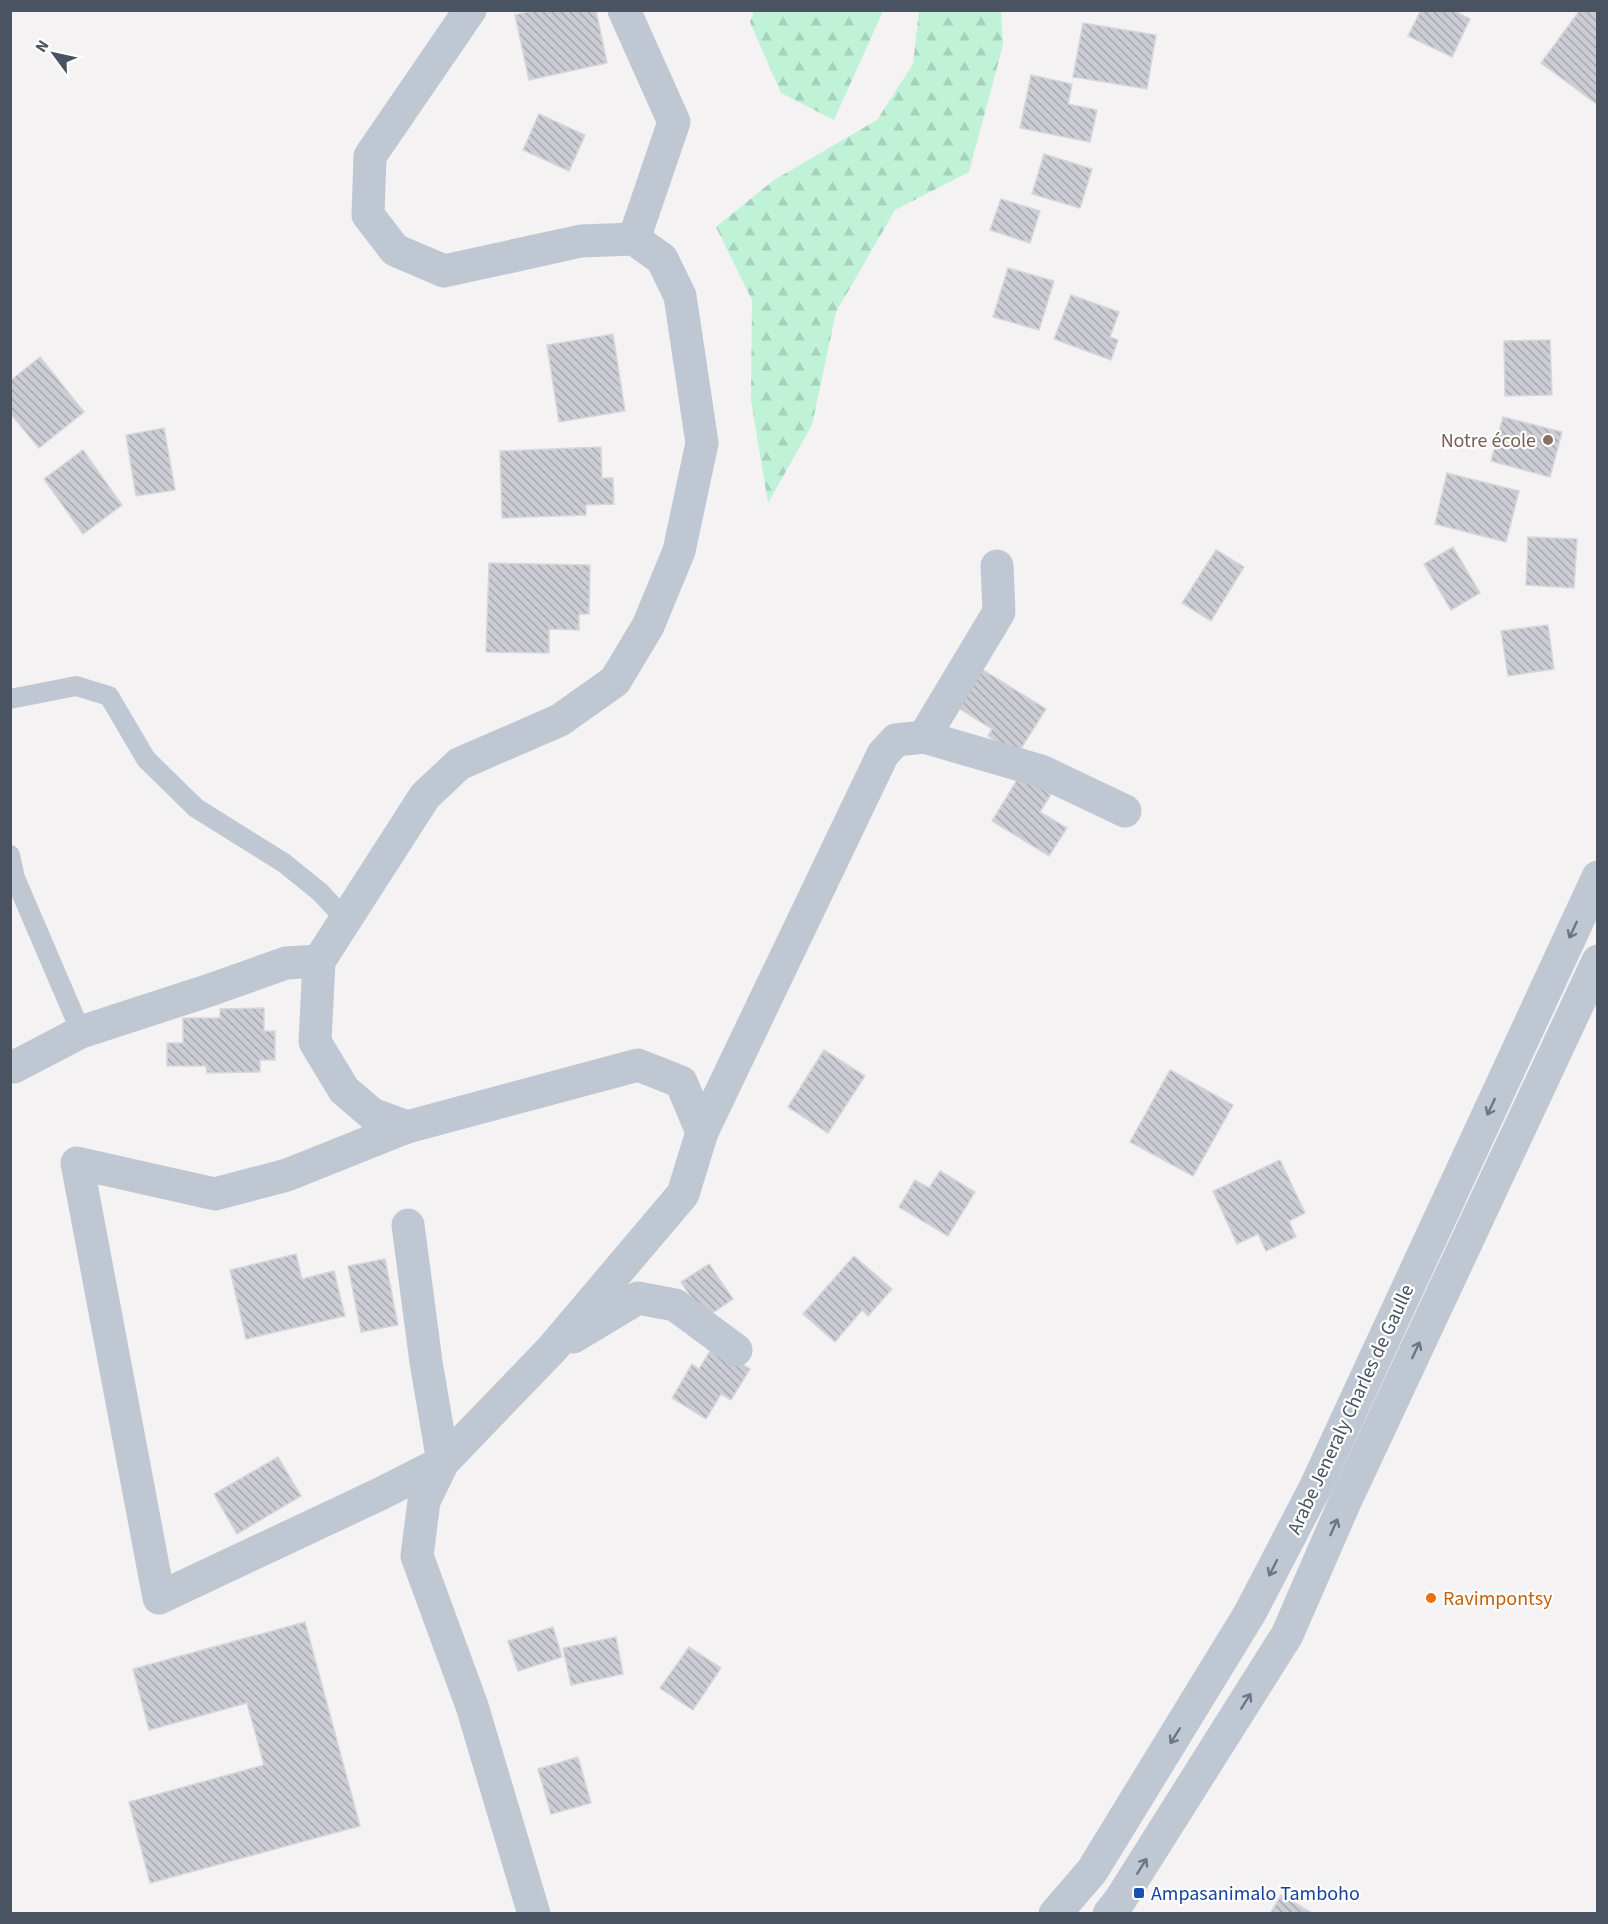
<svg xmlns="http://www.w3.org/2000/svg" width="1608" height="1924" font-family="'Source Sans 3',sans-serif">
	<defs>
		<pattern id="forest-firs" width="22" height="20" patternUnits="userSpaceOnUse" patternTransform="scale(1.5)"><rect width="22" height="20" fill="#c0f2d8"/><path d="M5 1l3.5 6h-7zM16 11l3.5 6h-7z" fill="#a6d1bc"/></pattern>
		<pattern id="building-back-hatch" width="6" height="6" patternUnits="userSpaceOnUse" patternTransform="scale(1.5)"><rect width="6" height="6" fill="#cccdd4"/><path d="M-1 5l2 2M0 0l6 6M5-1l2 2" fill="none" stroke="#a8a9af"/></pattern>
	</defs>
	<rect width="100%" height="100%" fill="#f4f2f2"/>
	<g fill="url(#forest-firs)">
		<polygon points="754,11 883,11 834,120 781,93 750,22"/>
		<polygon points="919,11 1001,11 1003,45 969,172 895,210 836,312 812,425 768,503 751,400 752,300 716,227 774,180 877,120 913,64"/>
	</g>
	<g fill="url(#building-back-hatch)" stroke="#d6d7dd" stroke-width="1.5">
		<polygon points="535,10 596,10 607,63 529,80 515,15"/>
		<polygon points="1421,10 1453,10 1470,19 1452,57 1408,36"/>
		<polygon points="1580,10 1598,10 1598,105 1541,63"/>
		<polygon points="1083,23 1156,35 1147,89 1073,77"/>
		<polygon points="1031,75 1072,84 1068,104 1097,110 1090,142 1020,128"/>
		<polygon points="539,114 585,135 569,171 523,150"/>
		<polygon points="1044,154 1092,169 1080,208 1032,194"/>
		<polygon points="1001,199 1040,211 1030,243 990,230"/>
		<polygon points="1008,268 1054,281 1039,330 993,317"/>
		<polygon points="1071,295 1119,312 1110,337 1118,340 1111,360 1054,339"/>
		<polygon points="613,334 625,411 559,422 547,345"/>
		<polygon points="1550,340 1552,395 1505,396 1504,341"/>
		<polygon points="40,357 84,412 39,448 10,413 10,381"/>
		<polygon points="1503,417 1562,432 1550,477 1491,461"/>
		<polygon points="164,428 175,490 136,496 126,435"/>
		<polygon points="601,447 602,478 613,478 614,504 586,505 586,515 502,518 500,451"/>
		<polygon points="83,450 122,505 83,534 44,479"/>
		<polygon points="1447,473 1519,491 1506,542 1435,524"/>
		<polygon points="1528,537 1577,539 1574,588 1526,585"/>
		<polygon points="1453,547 1480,593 1451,610 1424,564"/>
		<polygon points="1216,550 1244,567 1211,621 1182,603"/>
		<polygon points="489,563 590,565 589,614 579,614 579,630 549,629 549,653 486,652"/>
		<polygon points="1548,625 1554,669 1508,676 1501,631"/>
		<polygon points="970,662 1046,709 1017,755 988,736 992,729 952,704"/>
		<polygon points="1020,775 1051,794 1040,812 1067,828 1049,856 992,821"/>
		<polygon points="264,1008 264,1031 275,1031 275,1060 260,1060 260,1072 207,1073 206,1066 167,1066 167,1043 183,1043 183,1018 220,1018 220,1009"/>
		<polygon points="824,1050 865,1076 828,1133 788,1107"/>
		<polygon points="1170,1070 1233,1105 1193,1176 1130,1142"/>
		<polygon points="1280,1160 1305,1213 1289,1221 1296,1237 1266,1251 1258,1234 1237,1244 1213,1191"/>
		<polygon points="940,1171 975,1192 948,1236 899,1207 915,1180 929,1188"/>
		<polygon points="296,1254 302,1279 334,1271 345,1316 246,1339 230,1270"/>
		<polygon points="854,1256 892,1289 868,1316 862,1310 835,1342 803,1314"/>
		<polygon points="385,1259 398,1325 361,1332 348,1266"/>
		<polygon points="709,1264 733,1299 705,1318 681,1282"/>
		<polygon points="713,1346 750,1369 731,1400 721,1394 706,1419 672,1398 692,1364 699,1369"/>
		<polygon points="278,1457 301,1496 237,1534 214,1494"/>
		<polygon points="305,1622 360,1826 150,1883 129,1802 264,1765 247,1703 149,1730 133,1669"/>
		<polygon points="553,1627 562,1657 518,1671 508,1641"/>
		<polygon points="616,1637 623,1674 571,1685 563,1648"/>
		<polygon points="689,1647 721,1668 693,1710 660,1688"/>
		<polygon points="578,1757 591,1803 551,1814 538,1769"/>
		<polygon points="1281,1895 1314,1914 1270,1914"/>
	</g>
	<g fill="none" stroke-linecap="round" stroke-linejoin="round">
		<g stroke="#bfc8d2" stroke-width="20">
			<polyline points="10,699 76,686 109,696 146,759 196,808 284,863 320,892 346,920"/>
			<polyline points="10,855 15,878 81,1032"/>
		</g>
		<g stroke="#bfc8d2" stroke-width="33">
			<polyline points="470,10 370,156 368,215 395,250 444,271 581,241 634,239 662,259 680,296 702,443 679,551 648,626 615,681 560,720 459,764 425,796 319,961 315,1042 344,1090 372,1114 407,1127 638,1065 681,1082 702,1132 683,1194 551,1350 443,1462 424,1501 417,1556 472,1706 534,1914"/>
			<polyline points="624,10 674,122 634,239"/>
			<polyline points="924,737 999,612 997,566"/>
			<polyline points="10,1065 14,1067 81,1032 207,991 286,963 319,961"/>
			<polyline points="407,1127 287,1175 215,1194 77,1163 159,1598 380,1494 443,1462 426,1362 408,1225"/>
			<polyline points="702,1132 883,754 896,740 924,737 1041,771 1125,811"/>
			<polyline points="573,1337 638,1298 675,1305 736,1350"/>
		</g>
		<g stroke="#bfc8d2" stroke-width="33">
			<polyline points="1055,1914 1092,1871 1250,1613 1316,1486 1598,877"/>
			<polyline points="1109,1914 1120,1900 1287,1635 1344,1504 1598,961"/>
		</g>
	</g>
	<defs><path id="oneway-shaft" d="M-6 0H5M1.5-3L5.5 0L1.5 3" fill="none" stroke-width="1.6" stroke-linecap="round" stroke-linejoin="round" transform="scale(1.5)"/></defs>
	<g stroke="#6c7683">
		<use href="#oneway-shaft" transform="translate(1573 930) rotate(115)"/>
		<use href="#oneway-shaft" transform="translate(1491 1107) rotate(115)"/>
		<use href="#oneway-shaft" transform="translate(1416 1350) rotate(-65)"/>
		<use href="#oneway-shaft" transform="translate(1334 1527) rotate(-66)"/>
		<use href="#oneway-shaft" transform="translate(1273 1568) rotate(117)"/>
		<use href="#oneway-shaft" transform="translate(1246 1701) rotate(-58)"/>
		<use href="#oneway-shaft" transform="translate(1175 1736) rotate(122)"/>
		<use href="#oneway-shaft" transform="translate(1142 1866) rotate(-58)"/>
	</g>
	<circle fill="#8d6e63" stroke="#fff" stroke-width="2" cx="1548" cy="440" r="6"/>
	<circle fill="#e8710a" stroke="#fff" stroke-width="2" cx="1431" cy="1598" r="6"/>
	<rect fill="#1a4fb4" stroke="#fff" stroke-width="2" x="1133" y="1887" width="12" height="12" rx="3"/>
	<g text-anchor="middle" stroke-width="4.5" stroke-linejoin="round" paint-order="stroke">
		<g font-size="20" fill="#785e54" stroke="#fff" text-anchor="end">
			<text x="1536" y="447">Notre école</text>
		</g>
		<g font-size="20" fill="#495361" stroke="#fff">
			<text transform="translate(1350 1409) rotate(-65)" y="7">Arabe Jeneraly Charles de Gaulle</text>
		</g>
		<g font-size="20" fill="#c56008" stroke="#fff" text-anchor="start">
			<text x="1443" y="1605">Ravimpontsy</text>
		</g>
		<g font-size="20" fill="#164399" stroke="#fff" text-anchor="start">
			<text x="1151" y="1900">Ampasanimalo Tamboho</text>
		</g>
	</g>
	<rect width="1608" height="1924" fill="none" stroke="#495361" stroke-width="24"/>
	<g transform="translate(54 54) rotate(303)" stroke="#ffffff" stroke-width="4.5" paint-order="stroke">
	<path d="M0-4.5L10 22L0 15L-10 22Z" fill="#495361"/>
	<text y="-9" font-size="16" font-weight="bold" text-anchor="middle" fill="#495361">N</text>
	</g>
</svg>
